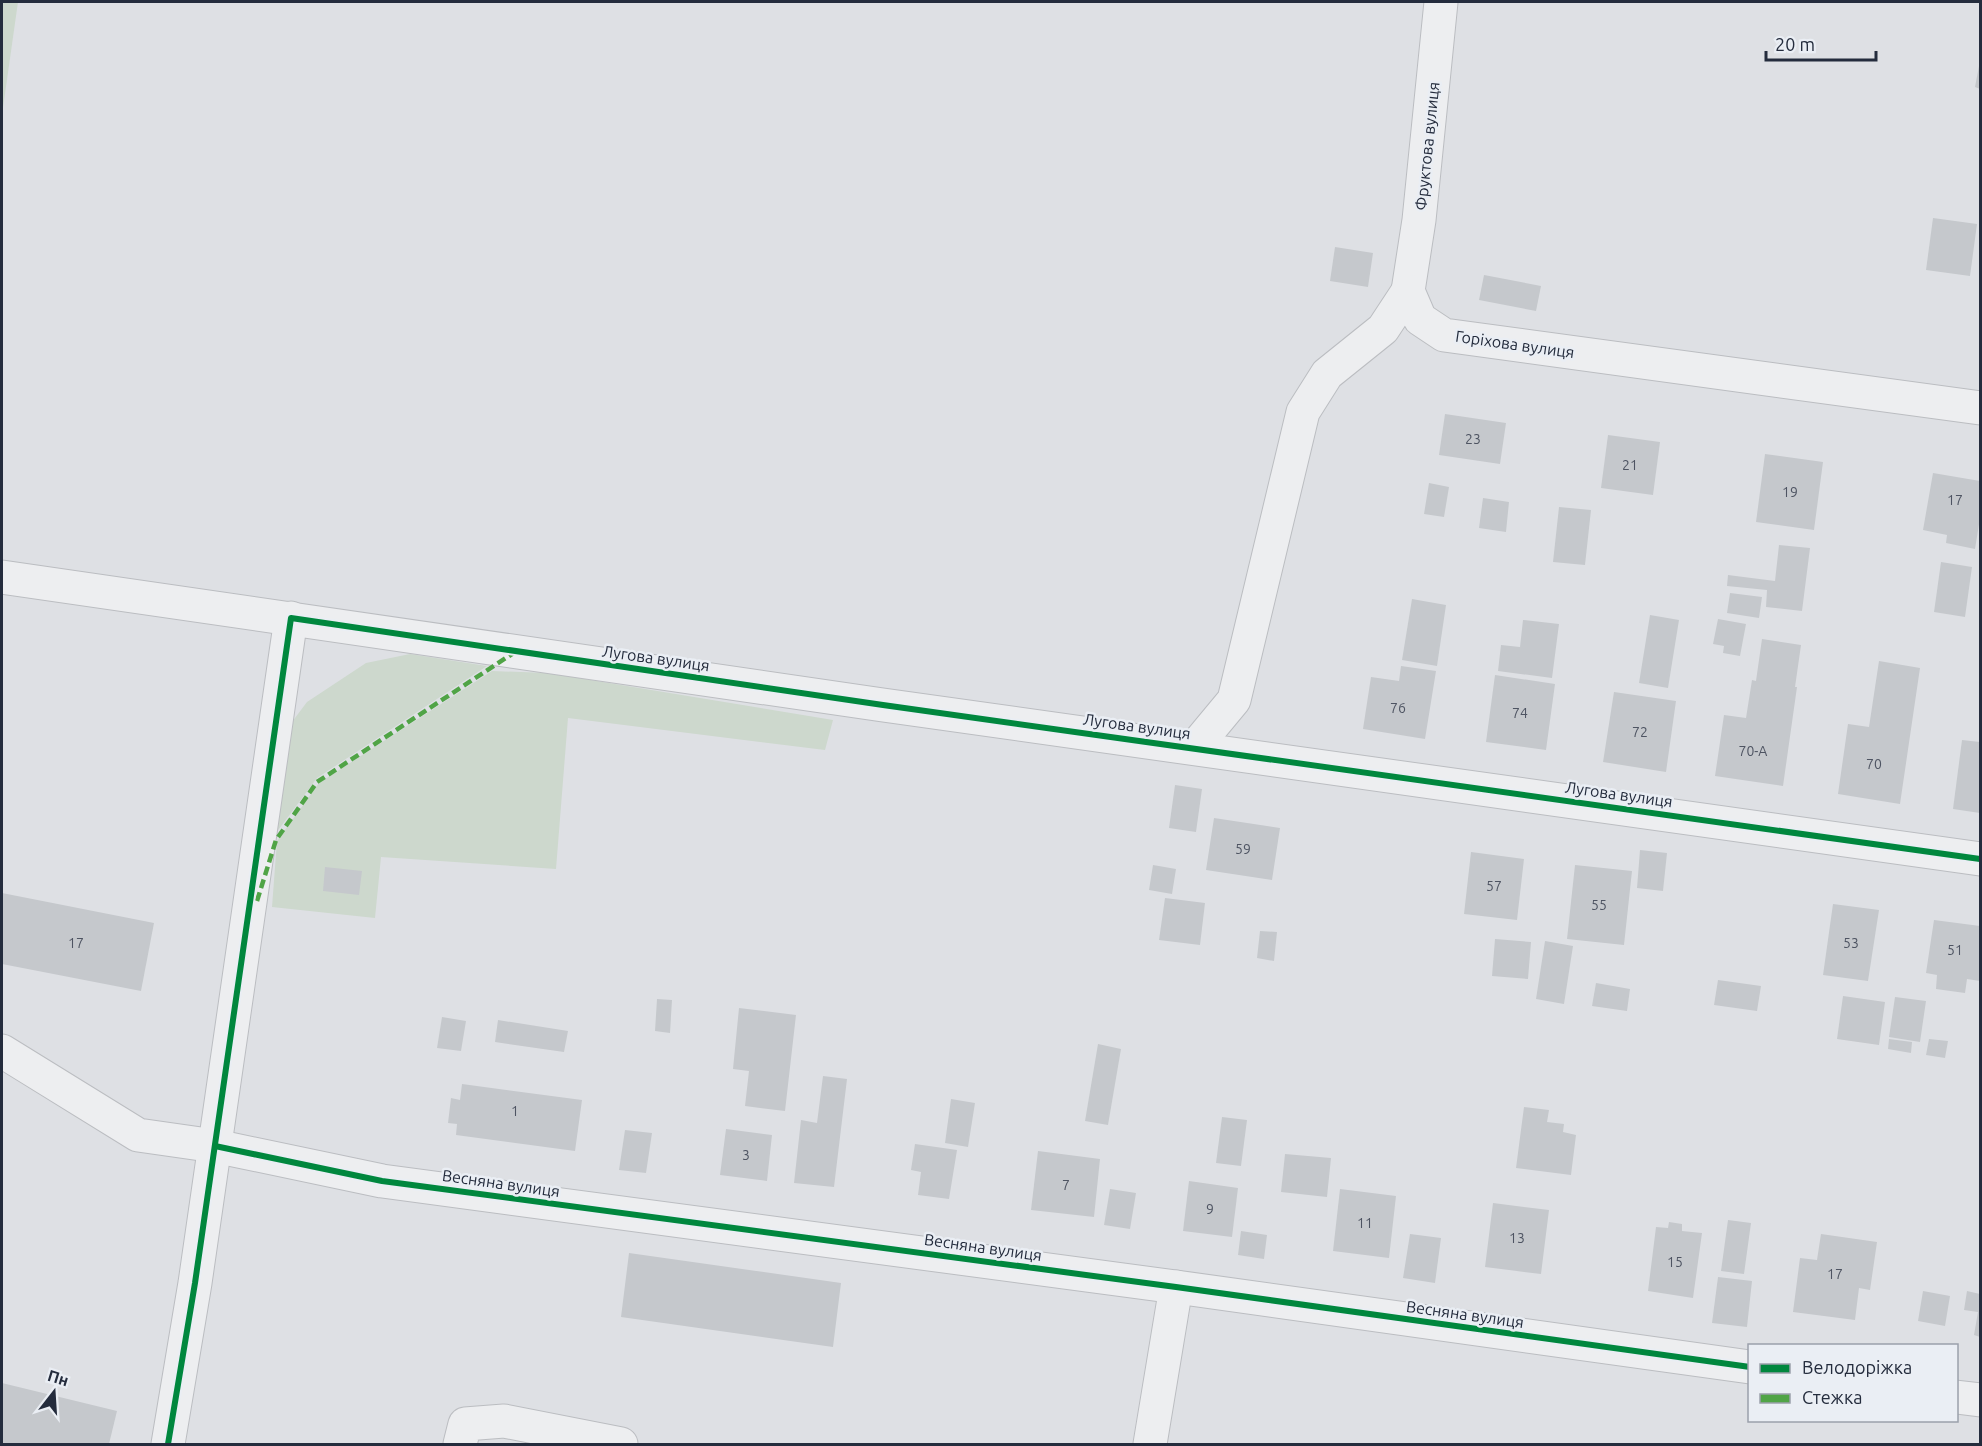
<svg xmlns="http://www.w3.org/2000/svg" width="1982" height="1446" font-family="Ubuntu,sans-serif">
	<rect width="100%" height="100%" fill="#dee0e4"/>
	<g fill="#cdd8cd">
		<polygon points="2,2 18,2 2,115"/>
		<polygon points="410,654 487,666 317,778 273,837 262,762 307,702 366,663"/>
		<polygon points="492,671 548,673 833,720 825,750 568,718 556,869 381,857 375,918 272,907 277,841 319,783"/>
	</g>
	<g fill="#c5c8cc">
		<polygon points="1979,66 1980,67 1980,89 1975,87"/>
		<polygon points="1933,218 1977,224 1970,276 1926,270"/>
		<polygon points="1335,247 1373,253 1368,287 1330,281"/>
		<polygon points="1484,275 1541,286 1536,311 1479,300"/>
		<polygon points="1445,414 1506,423 1500,464 1439,455"/>
		<polygon points="1608,435 1660,442 1653,495 1601,488"/>
		<polygon points="1765,454 1823,462 1814,530 1756,522"/>
		<polygon points="1933,473 1980,481 1980,518 1975,549 1946,543 1947,535 1923,530"/>
		<polygon points="1429,483 1449,487 1444,517 1424,514"/>
		<polygon points="1483,498 1509,502 1506,532 1479,528"/>
		<polygon points="1559,507 1591,510 1585,565 1553,562"/>
		<polygon points="1779,545 1810,548 1802,611 1766,607 1767,590 1727,586 1728,575 1775,581"/>
		<polygon points="1941,562 1972,567 1965,617 1934,612"/>
		<polygon points="1730,593 1762,597 1759,618 1727,613"/>
		<polygon points="1412,599 1446,605 1437,666 1402,660"/>
		<polygon points="1650,615 1679,620 1668,688 1639,683"/>
		<polygon points="1718,619 1746,624 1740,656 1723,653 1724,646 1713,644"/>
		<polygon points="1523,620 1559,624 1552,678 1498,671 1501,645 1520,647"/>
		<polygon points="1762,639 1801,645 1795,687 1797,687 1783,786 1715,776 1724,715 1746,718 1752,680 1756,681"/>
		<polygon points="1879,661 1920,668 1900,804 1838,794 1848,724 1869,727"/>
		<polygon points="1401,666 1436,671 1425,739 1363,729 1371,677 1399,681"/>
		<polygon points="1495,675 1555,684 1546,750 1486,742"/>
		<polygon points="1614,692 1676,701 1666,772 1603,762"/>
		<polygon points="1962,740 1980,742 1980,813 1953,809"/>
		<polygon points="1175,785 1202,789 1196,832 1169,828"/>
		<polygon points="1214,818 1280,828 1272,880 1206,870"/>
		<polygon points="1640,850 1667,853 1663,891 1637,888"/>
		<polygon points="1471,852 1524,859 1517,920 1464,914"/>
		<polygon points="1153,865 1176,869 1172,894 1149,890"/>
		<polygon points="1575,865 1632,871 1624,945 1567,939"/>
		<polygon points="325,867 362,871 359,895 323,891"/>
		<polygon points="2,893 154,923 141,991 2,964"/>
		<polygon points="1165,898 1205,903 1200,945 1159,940"/>
		<polygon points="1833,904 1879,910 1868,981 1823,975"/>
		<polygon points="1934,920 1980,926 1980,981 1967,979 1965,993 1936,989 1937,975 1926,973"/>
		<polygon points="1260,931 1277,932 1274,961 1257,958"/>
		<polygon points="1495,939 1531,942 1528,979 1492,976"/>
		<polygon points="1545,941 1573,946 1564,1004 1536,999"/>
		<polygon points="1718,980 1761,986 1757,1011 1714,1005"/>
		<polygon points="1596,983 1630,989 1627,1011 1592,1006"/>
		<polygon points="1843,996 1885,1002 1879,1045 1837,1039"/>
		<polygon points="1895,997 1926,1001 1920,1042 1889,1037"/>
		<polygon points="657,999 672,1000 670,1033 655,1031"/>
		<polygon points="739,1008 796,1015 785,1111 745,1106 749,1071 733,1069"/>
		<polygon points="442,1017 466,1021 461,1051 437,1048"/>
		<polygon points="498,1020 568,1031 564,1052 495,1042"/>
		<polygon points="1889,1039 1912,1042 1911,1053 1888,1049"/>
		<polygon points="1929,1039 1948,1041 1945,1058 1926,1055"/>
		<polygon points="1098,1044 1121,1049 1108,1125 1085,1121"/>
		<polygon points="823,1076 847,1079 834,1187 794,1183 801,1120 817,1123"/>
		<polygon points="462,1084 582,1100 575,1151 456,1135 457,1124 448,1123 451,1098 460,1100"/>
		<polygon points="951,1099 975,1103 968,1147 945,1143"/>
		<polygon points="1524,1107 1549,1110 1547,1122 1564,1124 1563,1132 1576,1135 1571,1175 1516,1168"/>
		<polygon points="1222,1117 1247,1120 1241,1166 1216,1163"/>
		<polygon points="726,1129 772,1135 767,1181 720,1175"/>
		<polygon points="625,1130 652,1133 646,1173 619,1170"/>
		<polygon points="915,1144 957,1150 949,1199 918,1195 921,1172 911,1170"/>
		<polygon points="1038,1151 1100,1159 1094,1217 1031,1210"/>
		<polygon points="1285,1154 1331,1158 1327,1197 1281,1192"/>
		<polygon points="1189,1181 1238,1188 1232,1237 1183,1231"/>
		<polygon points="1110,1189 1136,1193 1130,1229 1104,1225"/>
		<polygon points="1340,1189 1396,1196 1389,1258 1333,1251"/>
		<polygon points="1493,1203 1549,1210 1541,1274 1485,1267"/>
		<polygon points="1728,1220 1751,1223 1744,1274 1721,1271"/>
		<polygon points="1669,1222 1682,1224 1682,1231 1702,1233 1693,1298 1648,1291 1656,1227 1668,1228"/>
		<polygon points="1241,1231 1267,1235 1264,1259 1238,1255"/>
		<polygon points="1410,1234 1441,1238 1435,1283 1403,1278"/>
		<polygon points="1821,1234 1877,1242 1870,1290 1859,1288 1855,1320 1793,1312 1800,1258 1817,1260"/>
		<polygon points="629,1253 841,1283 833,1347 621,1317"/>
		<polygon points="1718,1277 1752,1281 1747,1327 1712,1323"/>
		<polygon points="1923,1291 1950,1296 1945,1326 1918,1321"/>
		<polygon points="1967,1291 1980,1294 1980,1337 1974,1335 1978,1312 1964,1310"/>
		<polygon points="2,1383 117,1411 109,1444 2,1444"/>
	</g>
	<g fill="none" stroke-linecap="round" stroke-linejoin="round">
		<defs>
			<g id="minor">
				<polyline points="1408,291 1419,220 1441,2"/>
				<polyline points="2,577 883,705 1980,859"/>
				<polyline points="1195,747 1234,700 1303,412 1327,374 1383,329 1408,291 1420,319 1444,335 1980,408"/>
				<polyline points="2,1051 138,1135 215,1146 382,1181 1176,1287 1750,1367"/>
				<polyline points="1956,1397 1980,1400"/>
				<polyline points="168,1444 195,1283 291,618"/>
				<polyline points="460,1444 465,1424 504,1421 621,1444"/>
				<polyline points="1150,1444 1176,1287"/>
			</g>
		</defs>
		<use href="#minor" stroke="#bbbdc1" stroke-width="35"/>
		<use href="#minor" stroke="#edeef0" stroke-width="33"/>
		<polyline stroke="#50a446" stroke-width="4.5" stroke-dasharray="9 4.5" stroke-linecap="butt" points="257,901 276,840 317,782 515,652"/>
		<defs>
			<g id="cycleway">
				<polyline points="215,1146 382,1181 1176,1287 1750,1367"/>
				<polyline points="168,1444 195,1283 291,618 883,705 1980,859"/>
			</g>
		</defs>
		<use href="#cycleway" stroke="#eaeef4" stroke-width="10"/>
		<use href="#cycleway" stroke="#00873e" stroke-width="6"/>
	</g>
	<g text-anchor="middle" stroke-width="5" stroke-linejoin="round" paint-order="stroke">
		<g font-size="14" fill="#4e5462">
			<text x="1473" y="444">23</text>
			<text x="1630" y="470">21</text>
			<text x="1790" y="497">19</text>
			<text x="1955" y="505">17</text>
			<text x="1398" y="713">76</text>
			<text x="1520" y="718">74</text>
			<text x="1640" y="737">72</text>
			<text x="1753" y="756">70-А</text>
			<text x="1874" y="769">70</text>
			<text x="1243" y="854">59</text>
			<text x="1494" y="891">57</text>
			<text x="1599" y="910">55</text>
			<text x="76" y="948">17</text>
			<text x="1851" y="948">53</text>
			<text x="1955" y="955">51</text>
			<text x="515" y="1116">1</text>
			<text x="746" y="1160">3</text>
			<text x="1066" y="1190">7</text>
			<text x="1210" y="1214">9</text>
			<text x="1365" y="1228">11</text>
			<text x="1517" y="1243">13</text>
			<text x="1675" y="1267">15</text>
			<text x="1835" y="1279">17</text>
		</g>
		<g font-size="16" fill="#242c3d" stroke="#eaeef4">
			<text transform="translate(1427 146) rotate(-84)" y="6">Фруктова вулиця</text>
			<text transform="translate(1515 344) rotate(8)" y="6">Горіхова вулиця</text>
			<text transform="translate(656 658) rotate(8)" y="6">Лугова вулиця</text>
			<text transform="translate(1137 726) rotate(8)" y="6">Лугова вулиця</text>
			<text transform="translate(1619 794) rotate(8)" y="6">Лугова вулиця</text>
			<text transform="translate(501 1183) rotate(8)" y="6">Весняна вулиця</text>
			<text transform="translate(983 1247) rotate(8)" y="6">Весняна вулиця</text>
			<text transform="translate(1465 1314) rotate(8)" y="6">Весняна вулиця</text>
		</g>
	</g>
	<rect width="1982" height="1446" fill="none" stroke="#242c3d" stroke-width="6"/>
	<rect x="1748" y="1344" width="210" height="78" fill="#eaeef4" stroke="#9ba0ab" stroke-width="1.5"/>
	<rect x="1760" y="1364" width="30" height="9" fill="#00873e" stroke="#9ba0ab" stroke-width="1.5"/>
	<text x="1802" y="1374" font-size="18" fill="#242c3d">Велодоріжка</text>
	<rect x="1760" y="1394" width="30" height="9" fill="#50a446" stroke="#9ba0ab" stroke-width="1.5"/>
	<text x="1802" y="1404" font-size="18" fill="#242c3d">Стежка</text>
	<g transform="translate(54 1392) rotate(17)" stroke="#eaeef4" stroke-width="4.5" paint-order="stroke">
	<path d="M0-4.5L10 22L0 15L-10 22Z" fill="#242c3d"/>
	<text y="-9" font-size="16" font-weight="bold" text-anchor="middle" fill="#242c3d">Пн</text>
	</g>
	<path d="M1766 51v9h110v-9" fill="none" stroke="#242c3d" stroke-width="3"/>
	<text x="1775" y="51" font-size="18" fill="#242c3d" stroke="#eaeef4" stroke-width="4.5" paint-order="stroke">20 m</text>
</svg>
